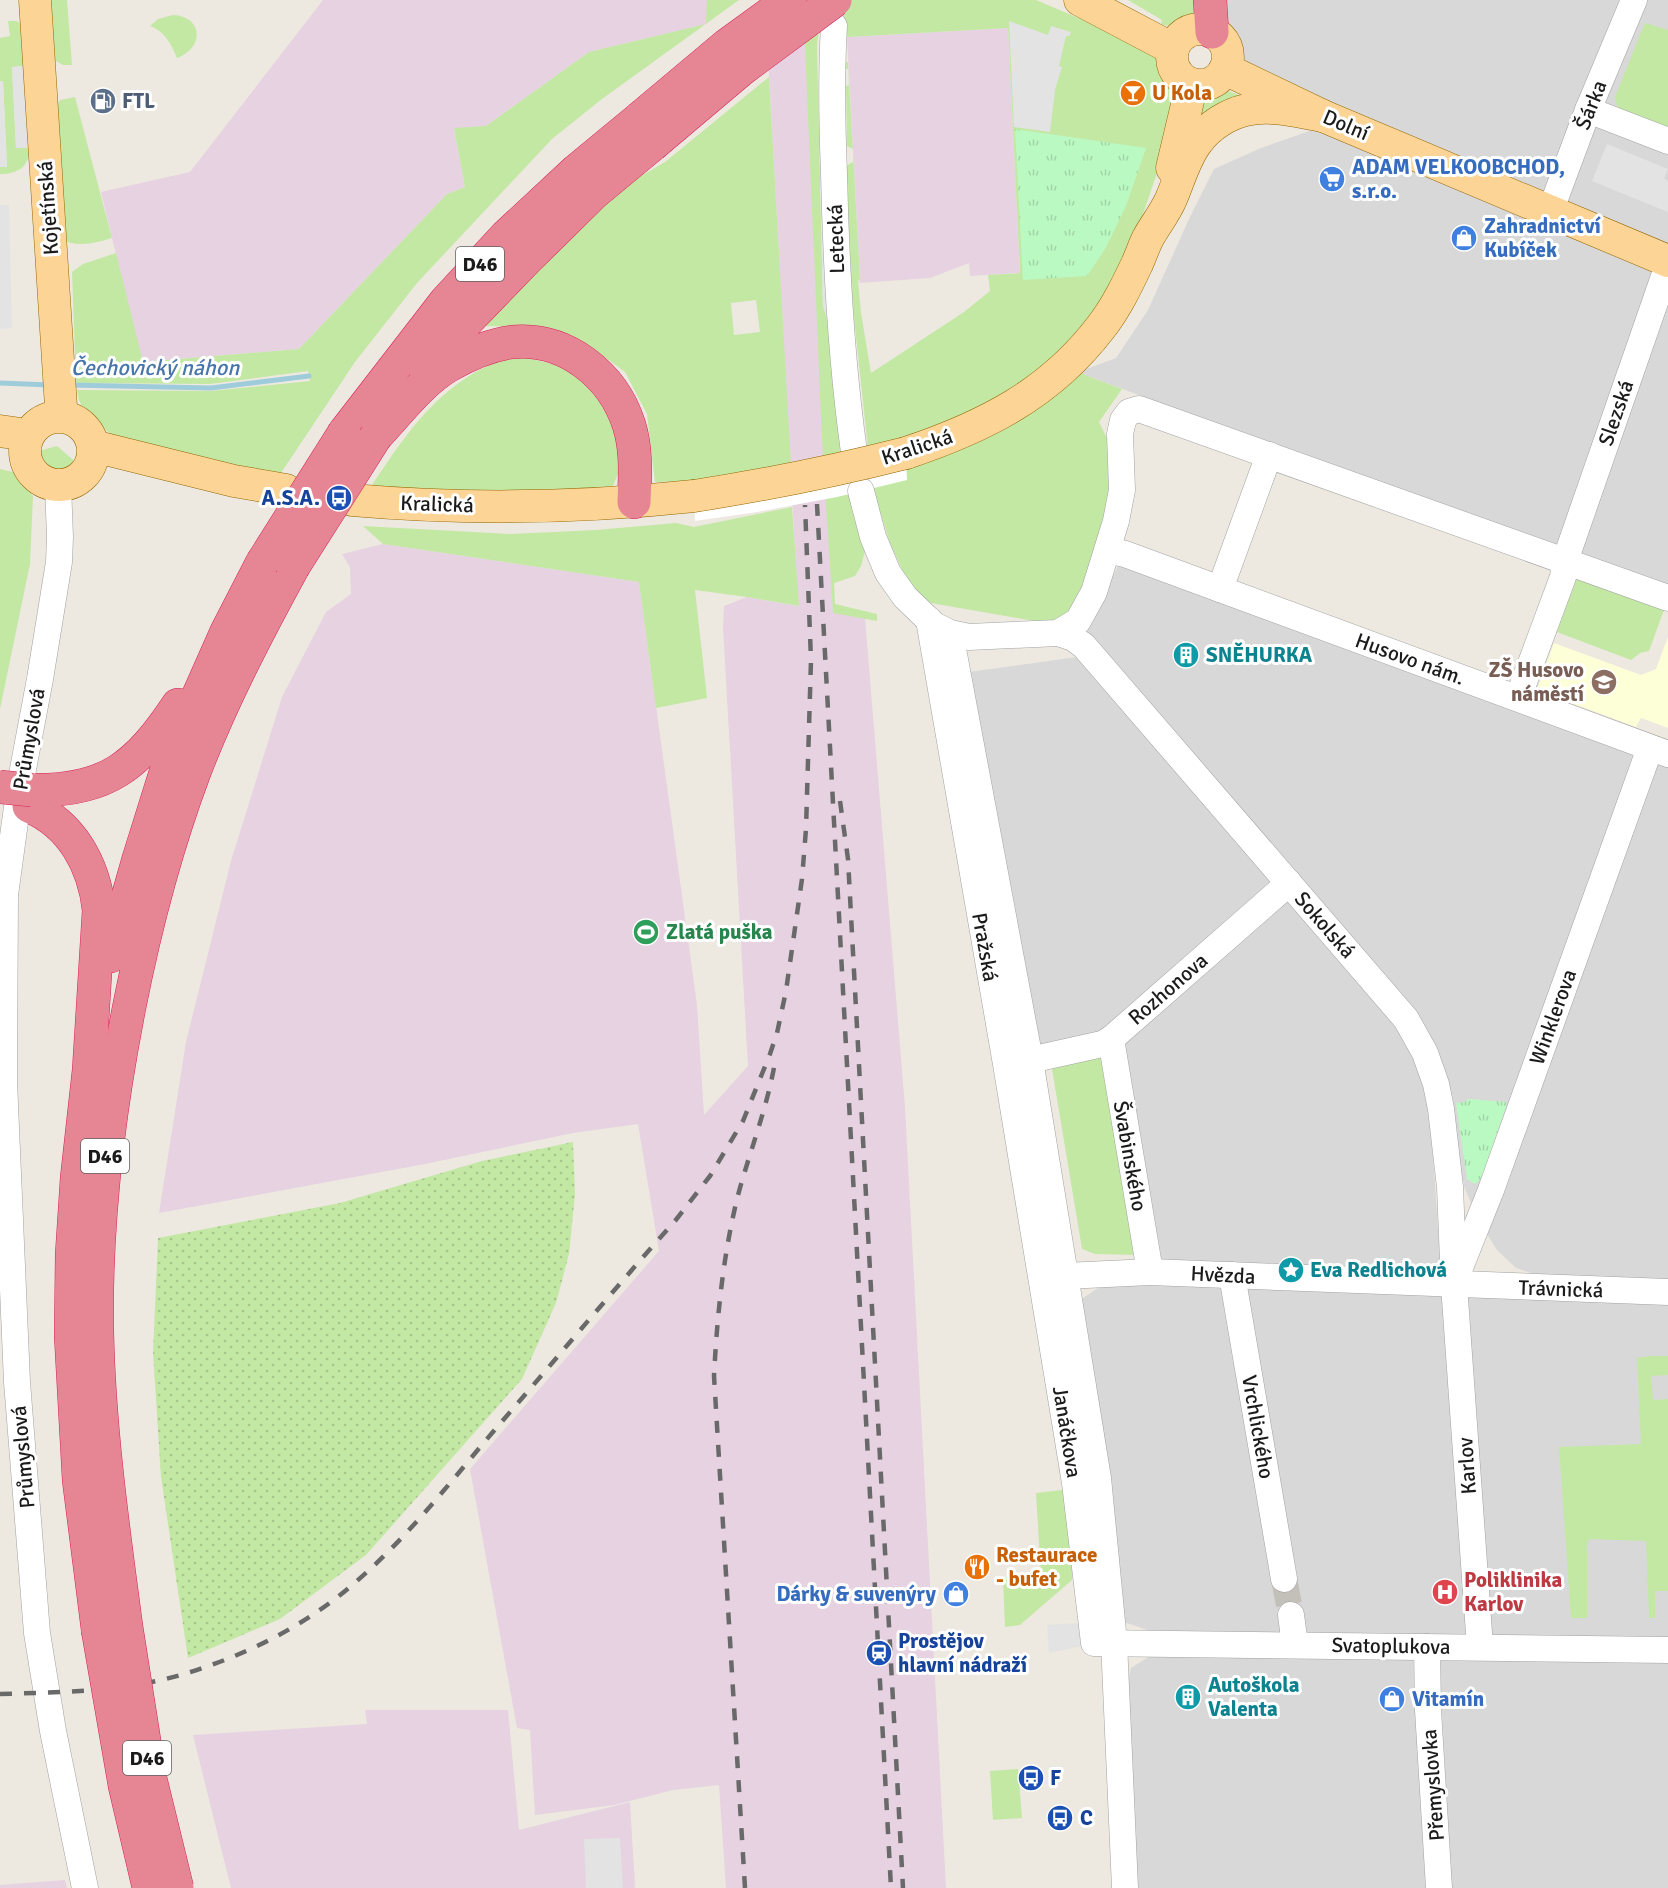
<svg xmlns="http://www.w3.org/2000/svg" width="1668" height="1888" font-family="Signika,sans-serif">
	<defs>
		<pattern id="park-tufts" width="24" height="20" patternUnits="userSpaceOnUse" patternTransform="scale(1.5)"><rect width="24" height="20" fill="#bbf9c2"/><path d="M3 7l-1-3M5 7V3M7 7l1-3M15 17l-1-3M17 17v-4M19 17l1-3" fill="none" stroke="#a0d5a6"/></pattern>
		<pattern id="garden-dots" width="8" height="8" patternUnits="userSpaceOnUse" patternTransform="scale(1.5)"><rect width="8" height="8" fill="#c3e8a4"/><path d="M2 2h.1M6 6h.1" fill="none" stroke="#a7c68d" stroke-width="1.8" stroke-linecap="round"/></pattern>
	</defs>
	<rect width="100%" height="100%" fill="#ede9e0"/>
	<g fill="#d9d8d8">
		<polygon points="1215,0 1668,0 1668,247 1244,66 1235,57 1228,38 1224,34"/>
		<polygon points="1315,129 1668,273 1668,592 1085,375 1081,371 1116,358 1148,310 1189,219 1214,169 1261,148"/>
		<polygon points="1119,564 1668,765 1668,1284 1540,1276 1516,1268 1497,1250 1481,1225 1465,1189 1461,1172 1453,1099 1443,1069 1417,1017 1086,630"/>
		<polygon points="1077,657 1276,882 1110,1029 1035,1048 969,672"/>
		<polygon points="1289,899 1398,1023 1422,1074 1431,1125 1441,1273 1162,1262 1124,1039"/>
		<polygon points="1105,1283 1668,1303 1668,1639 1156,1633 1124,1622 1076,1303"/>
		<polygon points="1155,1653 1413,1655 1426,1888 1135,1888 1124,1698 1131,1668"/>
		<polygon points="1439,1655 1668,1657 1668,1888 1451,1888"/>
	</g>
	<g fill="#e6d2e1">
		<polygon points="323,0 707,0 707,24 589,52 486,126 454,129 465,187 447,194 299,349 142,362 101,192 190,172"/>
		<polygon points="765,0 803,0 833,612 865,618 905,1107 946,1888 726,1888 719,1785 673,1790 614,1805 535,1815 530,1730 517,1728 470,1469 659,1251 638,1124 573,1133 425,1164 159,1213 186,1042 231,861 282,697 326,612 351,594 350,567 342,554 383,544 639,582 697,1005 704,1115 748,1066 723,627 724,606 747,597 798,606"/>
		<polygon points="1008,28 1020,273 970,276 969,263 930,278 859,283 860,280 847,37"/>
		<polygon points="365,1710 508,1710 519,1830 630,1802 635,1888 231,1888 193,1735 367,1724"/>
		<polygon points="65,1880 67,1888 0,1888 0,1885"/>
	</g>
	<polygon fill="#fdffd7" points="1668,637 1668,728 1641,718 1636,727 1537,690 1554,643 1641,675 1656,669"/>
	<g fill="#c3e8a4" fill-rule="evenodd">
		<polygon points="45,0 67,0 72,65 63,65 54,60"/>
		<polygon points="707,0 739,0 602,99 552,139 417,283 355,362 279,476 137,447 136,440 113,436 85,413 79,400 77,390 211,391 310,381 308,371 210,384 76,383 72,272 83,264 116,253 143,362 299,349 447,194 465,187 454,128 486,126 589,52 706,24"/>
		<polygon points="803,0 821,11 817,45 823,306 830,328 866,548 861,566 855,576 834,583 835,604 877,614 877,621 833,613 822,440"/>
		<polygon points="846,0 1036,0 1116,34 1157,57 1171,74 1172,91 1171,104 1156,176 1130,252 1105,300 1086,324 1058,353 1085,375 1122,389 1099,422 1114,453 1115,482 1083,589 1068,612 1050,622 1040,622 931,603 923,598 907,580 890,543 872,486 852,299 846,166 853,162 853,149 847,146 846,86 849,85 848,69 845,69 846,62 848,62 860,280 858,281 861,313 871,373 964,312 990,291 988,275 1020,273 1008,28 847,37 842,37"/>
		<path d="M1128,0H1202V20C1188,23 1176,29 1161,24L1162,20Z"/>
		<path d="M173,15C203,16 205,48 177,58C171,44 165,31 150,26L158,19Z"/>
		<path d="M8,21H16L22,24L26,66L12,67L16,148H30C29,167 18,174 0,174V167H7L3,81H0V38L10,36Z"/>
		<polygon points="1646,23 1668,30 1668,131 1618,110 1615,97 1644,25"/>
		<path d="M769,77L791,465L693,481L655,482L647,414L625,372L594,349L546,327L480,326L622,187L665,162ZM756,300L760,332L734,335L731,303Z"/>
		<path d="M1217,89L1226,90L1246,98L1199,124C1202,109 1200,93 1217,89Z"/>
		<path d="M75,97L112,238C97,243 75,248 61,239L52,110L60,100Z"/>
		<path d="M503,358H528L572,369L602,404L618,434L621,466L613,486L520,493L368,491C396,449 423,406 466,378C477,370 491,365 503,358Z"/>
		<path d="M57,446L78,464C62,480 39,475 35,452Z"/>
		<polygon points="0,469 13,472 33,496 30,564 0,709"/>
		<polygon points="792,507 799,606 747,597 695,590 707,698 656,708 639,582 383,544 363,526 511,534 596,530 676,523 694,527"/>
		<polygon points="1577,578 1664,610 1649,651 1640,653 1631,660 1557,632"/>
		<polygon points="1106,1054 1137,1255 1095,1254 1082,1249 1051,1063"/>
		<polygon points="1651,1356 1668,1356 1668,1375 1651,1376 1653,1400 1668,1399 1668,1591 1655,1591 1655,1618 1649,1618 1646,1541 1589,1539 1587,1546 1587,1618 1571,1618 1559,1447 1641,1444 1637,1358"/>
		<polygon points="1062,1490 1067,1494 1073,1562 1072,1580 1020,1625 1005,1627 1003,1578 1041,1575 1036,1493"/>
		<polygon points="1018,1769 1022,1818 993,1820 990,1771"/>
	</g>
	<g fill="url(#park-tufts)">
		<polygon points="1015,129 1146,148 1126,206 1105,249 1087,276 1023,280"/>
		<polygon points="1468,1099 1506,1102 1506,1107 1483,1174 1480,1180 1475,1184 1467,1179 1456,1103 1465,1102"/>
	</g>
	<polygon fill="url(#garden-dots)" points="573,1142 575,1194 569,1254 556,1303 522,1379 366,1555 280,1619 188,1658 161,1477 153,1353 158,1238 340,1203 482,1161"/>
	<g fill="#e3e3e3">
		<polygon points="1009,21 1048,35 1051,26 1071,32 1069,36 1066,36 1059,66 1062,67 1055,90 1050,132 1014,127"/>
		<polygon points="26,66 30,148 16,148 12,67"/>
		<polygon points="0,81 3,81 7,167 0,167"/>
		<polygon points="819,134 830,328 823,306"/>
		<polygon points="1607,144 1668,169 1664,178 1668,182 1668,212 1592,181"/>
		<polygon points="0,205 9,205 12,328 0,329"/>
		<polygon points="1080,1623 1082,1646 1049,1653 1047,1625"/>
		<polygon points="620,1838 623,1888 586,1888 584,1839"/>
	</g>
	<polygon fill="#fff" points="905,439 907,480 837,497 757,512 695,521 693,481 738,474"/>
	<g fill="none" stroke-linecap="round" stroke-linejoin="round">
		<g stroke="#9fccdb" stroke-width="5">
			<polyline points="0,383 50,385"/>
			<polyline points="68,385 211,388 309,376"/>
		</g>
		<polyline stroke="#c3c0b9" stroke-width="26" stroke-dasharray="26 13" stroke-linecap="butt" points="1284,1579 1291,1615"/>
		<defs>
			<g id="minor">
				<path d="M834,26C831,75 832,124 834,173C836,266 841,359 854,452"/>
				<polyline points="1588,110 1668,141"/>
				<polyline points="1550,212 1588,110 1634,0"/>
				<polyline points="58,485 60,537 59,562 40,679 20,785 5,895 4,1081 17,1382 37,1633 53,1731 85,1888"/>
				<polyline points="861,491 873,537 888,573 905,597 934,625 950,633 969,637 1058,633 1078,621 1094,592 1116,521 1122,490 1120,434 1123,420 1129,412 1139,409 1668,598"/>
				<polyline points="1108,550 1125,554 1668,754"/>
				<polyline points="1220,589 1269,455"/>
				<polyline points="929,620 1006,1064 1075,1483 1094,1643 1668,1650"/>
				<polyline points="950,633 1030,1060 1098,1478 1114,1642 1125,1888"/>
				<polyline points="1058,633 1073,638 1084,646 1406,1019 1425,1053 1436,1084 1441,1109 1450,1187 1454,1285 1480,1647"/>
				<polyline points="1518,698 1563,577 1565,561 1668,265"/>
				<polyline points="1111,1039 1150,1272"/>
				<polyline points="1030,1060 1102,1044 1111,1039 1289,883"/>
				<polyline points="1048,1275 1065,1276 1150,1272 1668,1292"/>
				<polyline points="1232,1275 1284,1579"/>
				<polyline points="1457,1275 1491,1190 1650,748"/>
				<polyline points="1291,1615 1295,1645"/>
				<polyline points="1427,1647 1428,1710 1439,1888"/>
			</g>
			<g id="major">
				<polyline points="35,0 61,407 60,416"/>
				<polyline points="1080,0 1173,49"/>
				<circle cx="1200" cy="57" r="28"/>
				<polyline points="1225,69 1323,116 1668,261"/>
				<polyline points="1172,168 1192,84"/>
				<circle cx="59" cy="451" r="34"/>
				<polyline points="0,431 28,435"/>
				<polyline points="93,446 234,481 286,490"/>
				<path d="M906,453C984,427 1050,394 1101,327C1116,308 1127,285 1137,264C1141,255 1144,246 1148,238C1155,225 1165,213 1171,199C1179,181 1185,157 1198,141C1209,126 1228,114 1246,110C1271,104 1298,112 1323,116"/>
				<path d="M352,500C466,510 580,508 694,496"/>
			</g>
			<g id="highway">
				<polyline points="1210,0 1212,32"/>
				<polyline points="426,371 468,320 526,260 594,193 652,145"/>
				<polyline points="344,433 446,301 506,236 577,170 640,118"/>
				<path d="M376,436C397,414 421,382 448,366C467,355 489,345 512,342C566,337 613,375 629,425C637,450 635,476 634,502"/>
				<path d="M32,790C107,792 138,765 178,705"/>
				<path d="M29,806C72,824 94,865 99,910L89,1070L77,1178L72,1254L71,1336L79,1480L98,1630"/>
				<polyline points="111,956 139,858 169,762 227,631 262,563"/>
				<path d="M126,1626C113,1528 99,1430 97,1331C95,1222 108,1115 129,1008C145,927 166,847 195,770C222,700 257,633 293,567"/>
			</g>
		</defs>
		<use href="#minor" stroke="#a2a2a2" stroke-width="27"/>
		<use href="#major" stroke="#926700" stroke-width="33"/>
		<use href="#highway" stroke="#d62259" stroke-width="34"/>
		<use href="#minor" stroke="#fff" stroke-width="26"/>
		<use href="#major" stroke="#fcd496" stroke-width="32"/>
		<use href="#highway" stroke="#e68694" stroke-width="33"/>
		<g stroke="#696969" stroke-width="4.5" stroke-dasharray="12 12" stroke-linecap="butt">
			<polyline points="817,504 891,1888"/>
			<polyline points="840,801 848,859 903,1888"/>
			<path d="M0,1694C62,1692 124,1692 184,1674C244,1656 303,1627 351,1586C406,1540 451,1481 498,1426C557,1358 615,1288 675,1221L710,1176L743,1121L770,1054L777,1033L786,991L802,879L806,829L811,660L805,505"/>
			<path d="M745,1888L714,1376C717,1317 723,1257 737,1199C749,1153 767,1109 775,1062"/>
		</g>
		<defs>
			<path id="major-bridge" d="M694,496C765,485 835,471 906,453"/>
			<g id="highway-bridge">
				<polyline points="640,118 727,45 789,0"/>
				<polyline points="652,145 742,69 835,0"/>
				<polyline points="262,563 344,433"/>
				<polyline points="293,567 376,436"/>
				<polyline points="0,787 32,790"/>
				<polyline points="126,1626 150,1778 177,1888"/>
				<polyline points="98,1630 125,1786 149,1888"/>
			</g>
		</defs>
		<use href="#major-bridge" stroke="#926700" stroke-width="33" stroke-linecap="butt"/>
		<use href="#highway-bridge" stroke="#d62259" stroke-width="34" stroke-linecap="butt"/>
		<use href="#major-bridge" stroke="#fcd496" stroke-width="32"/>
		<use href="#highway-bridge" stroke="#e68694" stroke-width="33"/>
	</g>
	<defs>
		<symbol id="bar-disc" viewBox="-11 -11 22 22"><circle r="9.5" fill="#e8710a" stroke="#fff"/><path d="M-6-5H6L.8 .8V4.5H3.5V6h-7V4.5H-.8V.8Z" fill="#fff"/></symbol>
		<symbol id="fuel-disc" viewBox="-11 -11 22 22"><circle r="9.5" fill="#5c6f8a" stroke="#fff"/><path d="M-5.5-6h7V0h2V4h1.3V-2.5L3-4.5l.8-.8L6-3V5H2.5V1h-1V6h-7ZM-4.2-4.7v3.2H.2V-4.7Z" fill="#fff"/></symbol>
		<symbol id="supermarket-disc" viewBox="-11 -11 22 22"><circle r="9.5" fill="#3f7fe0" stroke="#fff"/><path d="M-6-5.5h2.5l.6 2H6L4.5 2H-2.5L-4.4-4H-6ZM-1.5 3.2a1.3 1.3 0 1 0 .1 0ZM3 3.2a1.3 1.3 0 1 0 .1 0Z" fill="#fff"/></symbol>
		<symbol id="shop-disc" viewBox="-11 -11 22 22"><circle r="9.5" fill="#3f7fe0" stroke="#fff"/><path d="M-5-2.5h2.3a2.7 3.5 0 0 1 5.4 0H5L5.5 6h-11ZM-1.5-2.5h3a1.5 2.3 0 0 0-3 0Z" fill="#fff"/></symbol>
		<symbol id="bus-disc" viewBox="-11 -11 22 22"><circle r="9.5" fill="#1a4fb4" stroke="#fff"/><path d="M-5-6H5V4H4V6H2V4H-2V6H-4V4H-5ZM-3.5-4V0h7V-4ZM-3.5 1.2v1.5H-2V1.2ZM2 1.2v1.5H3.5V1.2Z" fill="#fff"/></symbol>
		<symbol id="building-disc" viewBox="-11 -11 22 22"><circle r="9.5" fill="#0f9aa8" stroke="#fff"/><path d="M-4-6H4V6H1V3H-1V6H-4ZM-2.5-4.3h1.7v1.8h-1.7ZM.8-4.3h1.7v1.8H.8ZM-2.5-1h1.7V.8h-1.7ZM.8-1h1.7V.8H.8Z" fill="#fff"/></symbol>
		<symbol id="school-disc" viewBox="-11 -11 22 22"><circle r="9.5" fill="#8d6e63" stroke="#fff"/><path d="M0-5L7-2L0 1L-7-2ZM-4 1L0 2.5L4 1V4Q0 6-4 4Z" fill="#fff"/></symbol>
		<symbol id="stadium-disc" viewBox="-11 -11 22 22"><circle r="9.5" fill="#2e9e5b" stroke="#fff"/><path d="M0-5a6.5 5 0 1 0 0 10a6.5 5 0 1 0 0-10ZM-3.5-1.8h7v3.6h-7Z" fill="#fff"/></symbol>
		<symbol id="sight-disc" viewBox="-11 -11 22 22"><circle r="9.5" fill="#0f9aa8" stroke="#fff"/><path d="M0-6L1.8-2.2L6-1.7L2.9 1.2L3.7 5.4L0 3.3L-3.7 5.4L-2.9 1.2L-6-1.7L-1.8-2.2Z" fill="#fff"/></symbol>
		<symbol id="restaurant-disc" viewBox="-11 -11 22 22"><circle r="9.5" fill="#e8710a" stroke="#fff"/><path d="M-5-6h1v4h1v-4h1v4h1v-4h1v5L-1.5 .5V6h-2V.5L-5-1ZM5-6V6H3V1.5H1.5Q1.5-4 5-6Z" fill="#fff"/></symbol>
		<symbol id="hospital-disc" viewBox="-11 -11 22 22"><circle r="9.5" fill="#e0444e" stroke="#fff"/><path d="M-5-5h3v3.5h4V-5h3V5h-3V1.5h-4V5h-3Z" fill="#fff"/></symbol>
		<symbol id="station-disc" viewBox="-11 -11 22 22"><circle r="9.5" fill="#1a4fb4" stroke="#fff"/><path d="M-3-6H3Q5-6 5-4V2Q5 4 3 4L4.5 6H3L1.5 4h-3L-3 6H-4.5L-3 4Q-5 4-5 2V-4Q-5-6-3-6ZM-3.5-4v3h7v-3ZM-3.5 1v1.5H-2V1ZM2 1v1.5H3.5V1Z" fill="#fff"/></symbol>
	</defs>
	<g fill-rule="evenodd">
		<use href="#bar-disc" x="1118" y="78" width="30" height="30"/>
		<use href="#fuel-disc" x="88" y="86" width="30" height="30"/>
		<use href="#supermarket-disc" x="1317" y="164" width="30" height="30"/>
		<use href="#shop-disc" x="1449" y="223" width="30" height="30"/>
		<use href="#bus-disc" x="324" y="483" width="30" height="30"/>
		<use href="#building-disc" x="1171" y="640" width="30" height="30"/>
		<use href="#school-disc" x="1589" y="667" width="30" height="30"/>
		<use href="#stadium-disc" x="631" y="917" width="30" height="30"/>
		<use href="#sight-disc" x="1276" y="1255" width="30" height="30"/>
		<use href="#restaurant-disc" x="962" y="1552" width="30" height="30"/>
		<use href="#hospital-disc" x="1430" y="1577" width="30" height="30"/>
		<use href="#shop-disc" x="941" y="1579" width="30" height="30"/>
		<use href="#station-disc" x="864" y="1638" width="30" height="30"/>
		<use href="#building-disc" x="1173" y="1682" width="30" height="30"/>
		<use href="#shop-disc" x="1377" y="1684" width="30" height="30"/>
		<use href="#bus-disc" x="1016" y="1763" width="30" height="30"/>
		<use href="#bus-disc" x="1045" y="1803" width="30" height="30"/>
	</g>
	<g text-anchor="middle" stroke-width="6" stroke-linejoin="round" paint-order="stroke">
		<g fill="#fff" stroke="#5f5f5f" stroke-width="1.5">
			<rect x="456" y="247" width="48" height="34" rx="4.5"/>
			<rect x="81" y="1139" width="48" height="34" rx="4.5"/>
			<rect x="123" y="1741" width="48" height="34" rx="4.5"/>
		</g>
		<g font-size="20" font-weight="bold" fill="#1b1b1b">
			<text x="480" y="271">D46</text>
			<text x="105" y="1163">D46</text>
			<text x="147" y="1765">D46</text>
		</g>
		<g font-size="21" font-weight="bold" fill="#c56008" stroke="#fff" text-anchor="start">
			<text x="1152" y="100">U Kola</text>
			<text x="996" y="1562">Restaurace<tspan x="996" dy="24">- bufet</tspan></text>
		</g>
		<g font-size="21" font-weight="bold" fill="#4e5e75" stroke="#fff" text-anchor="start">
			<text x="122" y="108">FTL</text>
		</g>
		<g font-size="21" fill="#1b1b1b" stroke="#fff">
			<text transform="translate(1591 105) rotate(-68)" y="7">Šárka</text>
			<text transform="translate(1346 125) rotate(23)" y="7">Dolní</text>
			<text transform="translate(48 208) rotate(-94)" y="7">Kojetínská</text>
			<text transform="translate(836 239) rotate(-92)" y="7">Letecká</text>
			<text transform="translate(1616 413) rotate(-71)" y="7">Slezská</text>
			<text transform="translate(917 447) rotate(-18)" y="7">Kralická</text>
			<text transform="translate(437 504) rotate(2)" y="7">Kralická</text>
			<text transform="translate(1410 659) rotate(20)" y="7">Husovo nám.</text>
			<text transform="translate(29 739) rotate(-80)" y="7">Průmyslová</text>
			<text transform="translate(1325 925) rotate(49)" y="7">Sokolská</text>
			<text transform="translate(985 947) rotate(80)" y="7">Pražská</text>
			<text transform="translate(1168 989) rotate(-41)" y="7">Rozhonova</text>
			<text transform="translate(1553 1017) rotate(-70)" y="7">Winklerova</text>
			<text transform="translate(1130 1156) rotate(80)" y="7">Švabinského</text>
			<text transform="translate(1223 1275) rotate(3)" y="7">Hvězda</text>
			<text transform="translate(1561 1289) rotate(2)" y="7">Trávnická</text>
			<text transform="translate(1258 1427) rotate(80)" y="7">Vrchlického</text>
			<text transform="translate(1067 1432) rotate(81)" y="7">Janáčkova</text>
			<text transform="translate(23 1457) rotate(-95)" y="7">Průmyslová</text>
			<text transform="translate(1467 1466) rotate(-94)" y="7">Karlov</text>
			<text transform="translate(1391 1646) rotate(1)" y="7">Svatoplukova</text>
			<text transform="translate(1433 1785) rotate(-94)" y="7">Přemyslovka</text>
		</g>
		<g font-size="21" font-weight="bold" fill="#366cbe" stroke="#fff" text-anchor="start">
			<text x="1352" y="174">ADAM VELKOOBCHOD,<tspan x="1352" dy="24">s.r.o.</tspan></text>
			<text x="1484" y="233">Zahradnictví<tspan x="1484" dy="24">Kubíček</tspan></text>
			<text x="936" y="1601" text-anchor="end">Dárky &amp; suvenýry</text>
			<text x="1412" y="1706">Vitamín</text>
		</g>
		<g font-size="21" font-weight="bold" fill="#164399" stroke="#fff" text-anchor="start">
			<text x="320" y="505" text-anchor="end">A.S.A.</text>
			<text x="898" y="1648">Prostějov<tspan x="898" dy="24">hlavní nádraží</tspan></text>
			<text x="1050" y="1785">F</text>
			<text x="1080" y="1825">C</text>
		</g>
		<g font-size="21" font-weight="bold" fill="#0d838f" stroke="#fff" text-anchor="start">
			<text x="1206" y="662">SNĚHURKA</text>
			<text x="1310" y="1277">Eva Redlichová</text>
			<text x="1208" y="1692">Autoškola<tspan x="1208" dy="24">Valenta</tspan></text>
		</g>
		<g font-size="21" font-weight="bold" fill="#785e54" stroke="#fff" text-anchor="end">
			<text x="1584" y="677">ZŠ Husovo<tspan x="1584" dy="24">náměstí</tspan></text>
		</g>
		<g font-size="21" font-weight="bold" fill="#27864d" stroke="#fff" text-anchor="start">
			<text x="666" y="939">Zlatá puška</text>
		</g>
		<g font-size="21" font-weight="bold" fill="#be3a42" stroke="#fff" text-anchor="start">
			<text x="1464" y="1587">Poliklinika<tspan x="1464" dy="24">Karlov</tspan></text>
		</g>
		<g font-size="22" font-style="italic" fill="#4875aa" stroke="#fff">
			<text x="155" y="375">Čechovický náhon</text>
		</g>
	</g>
</svg>
